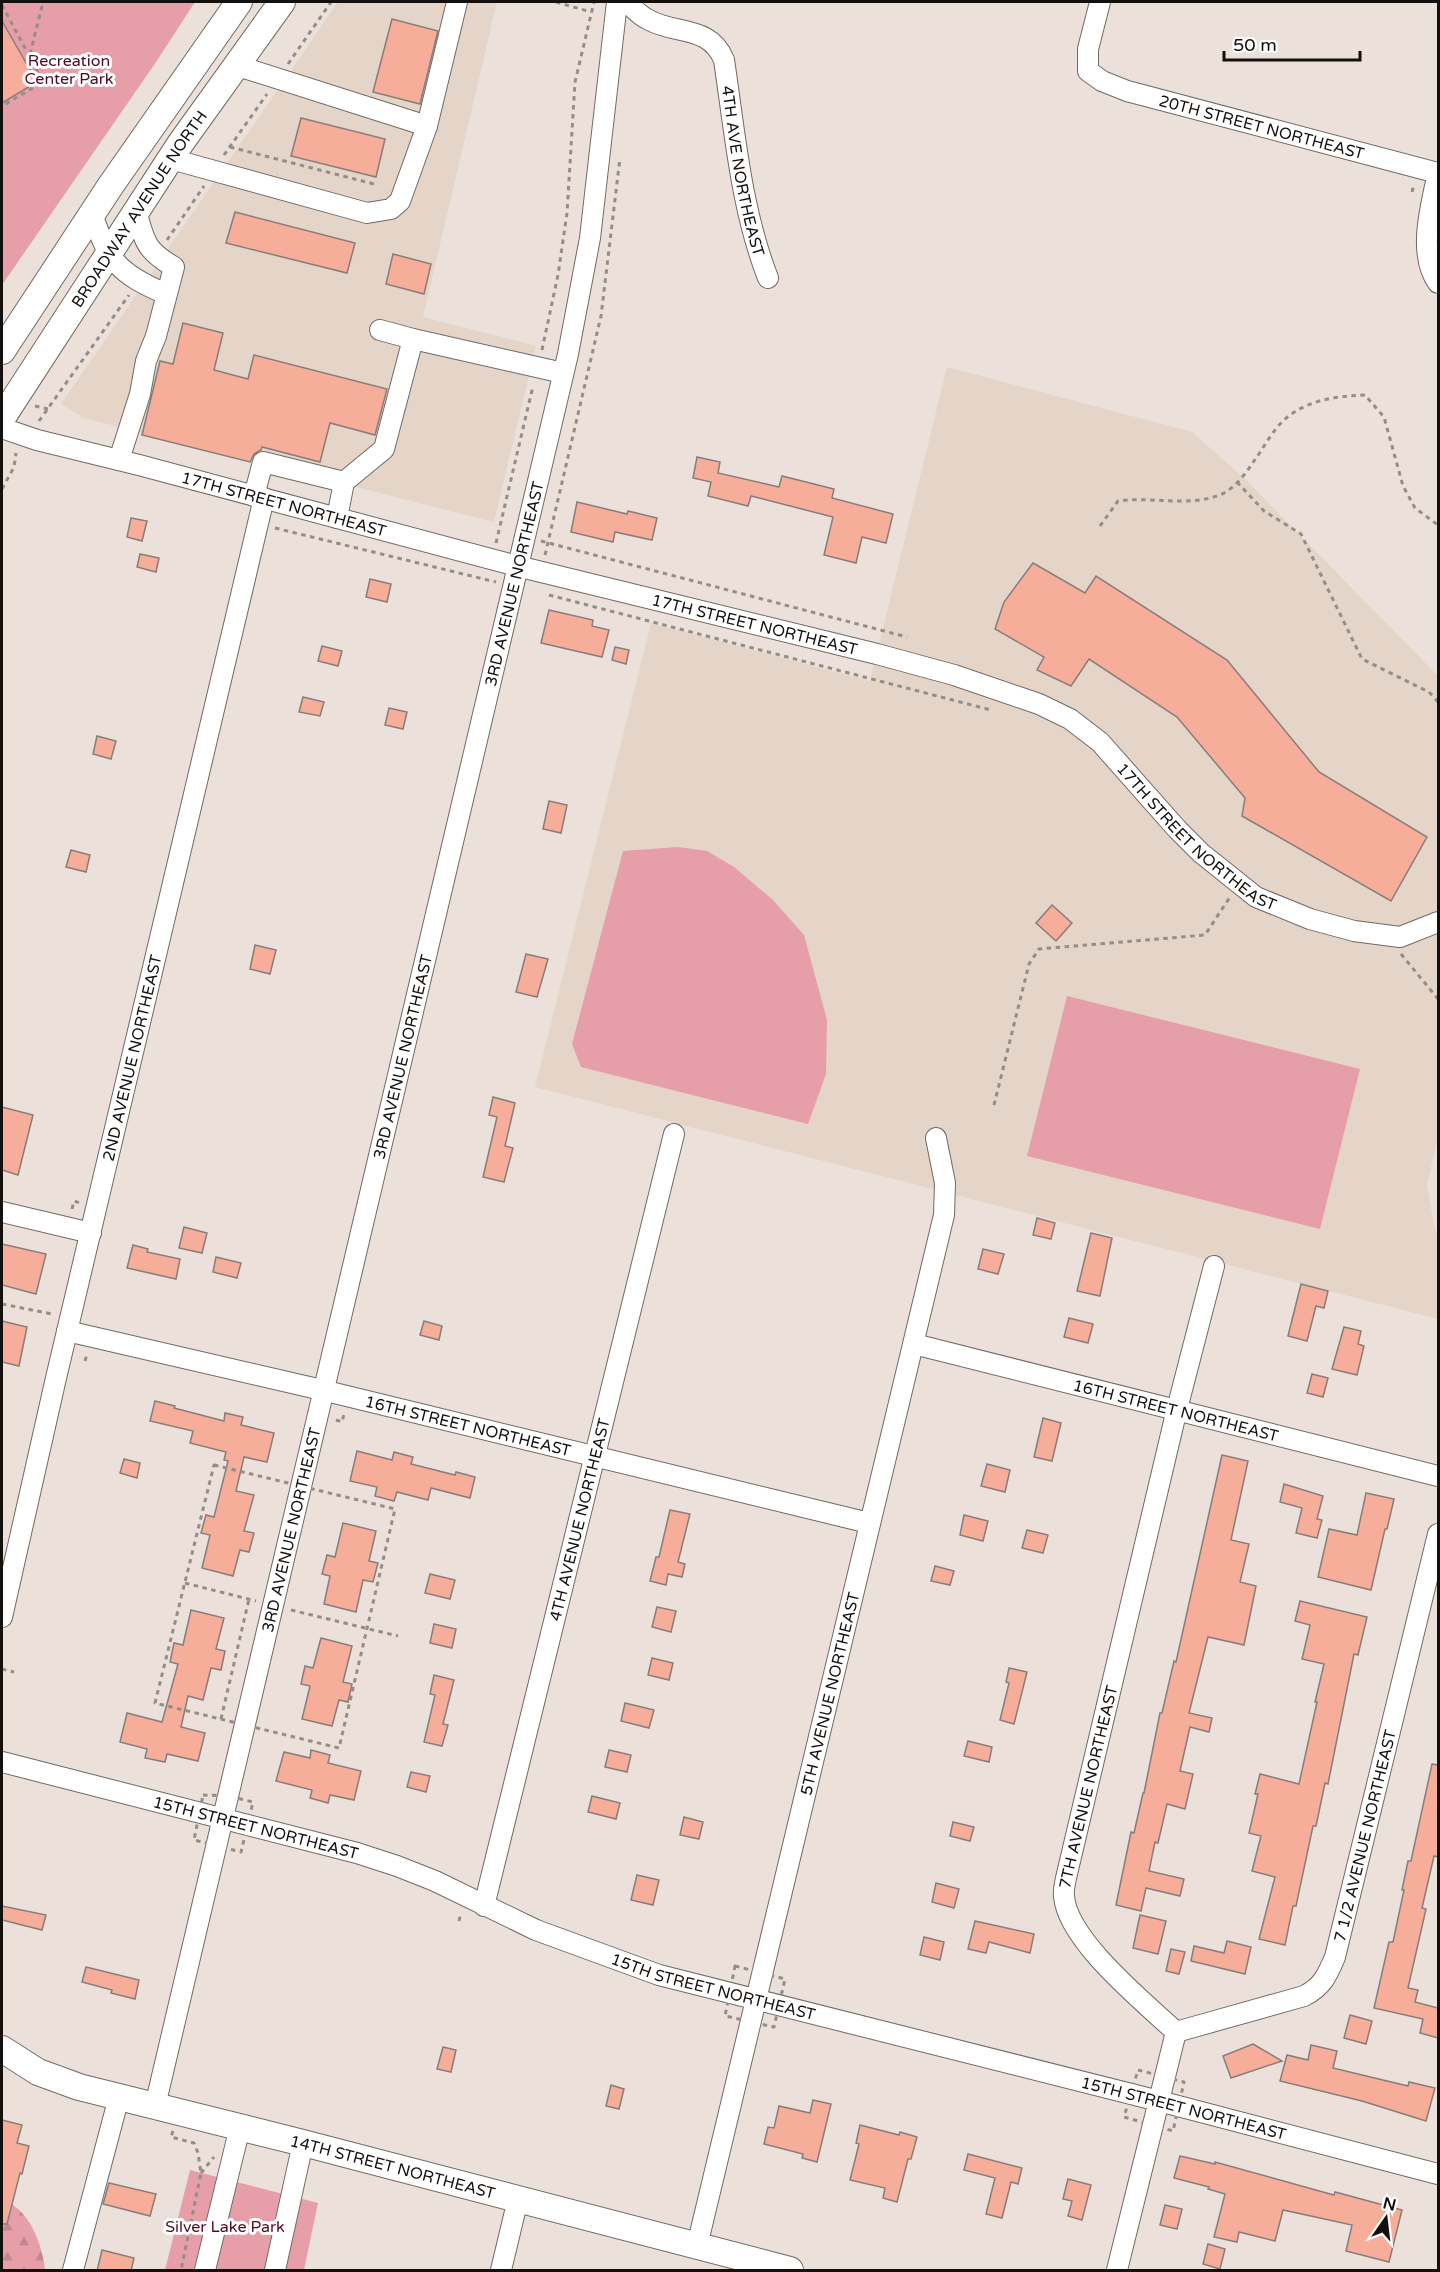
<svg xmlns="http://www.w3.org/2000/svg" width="1440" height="2272" font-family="'Varela Round',sans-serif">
	<defs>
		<pattern id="forest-firs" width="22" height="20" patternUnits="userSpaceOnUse" patternTransform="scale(1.5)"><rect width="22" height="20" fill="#e69ea8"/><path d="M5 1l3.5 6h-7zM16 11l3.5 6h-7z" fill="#c4878f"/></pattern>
	</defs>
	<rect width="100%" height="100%" fill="#ebe1da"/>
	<g fill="#e4d5c8">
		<polygon points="338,2 497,2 423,317 536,346 494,522 84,418 61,404"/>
		<polygon points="947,367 1192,432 1243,477 1438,676 1438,1138 1427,1185 1434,1225 1438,1235 1438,1319 535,1087 651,623 870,681"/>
	</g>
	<g fill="#e69ea8">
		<polygon points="2,2 195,2 156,62 2,285"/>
		<polygon points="678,847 707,851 734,867 773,900 804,935 827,1020 826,1074 808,1124 581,1067 572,1044 623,851"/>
		<polygon points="1067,996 1360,1069 1320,1229 1027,1156"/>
		<polygon points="190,2170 318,2203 304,2270 165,2270"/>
	</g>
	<path fill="url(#forest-firs)" d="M2,2199C29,2209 42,2243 45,2270H2Z"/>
	<g fill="#f6ad99" stroke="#887d7a" stroke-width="1.5">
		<polygon points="392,19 438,31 420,104 373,92"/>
		<polygon points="2,21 37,82 2,103"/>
		<polygon points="301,118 385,139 376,177 291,156"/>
		<polygon points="235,212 355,243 347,273 226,243"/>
		<polygon points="393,254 431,264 424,294 386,284"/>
		<polygon points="183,323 223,333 214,370 248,379 254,355 387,389 375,435 330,423 320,462 262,447 261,450 254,454 250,462 142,435 160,361 173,364"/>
		<polygon points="697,457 720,462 718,473 779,487 782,476 834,489 832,498 893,514 886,543 862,537 856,563 824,555 833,517 751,496 748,506 708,496 711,482 693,478"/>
		<polygon points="577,502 627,514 628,511 657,518 652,540 615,532 613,542 571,532"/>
		<polygon points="131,518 147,521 142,541 127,537"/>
		<polygon points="140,554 159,558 156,572 137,567"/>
		<polygon points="1033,563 1085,593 1096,576 1227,660 1319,772 1427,837 1391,901 1242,816 1245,798 1177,717 1089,659 1071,686 1037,670 1044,657 995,629 1004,602"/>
		<polygon points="370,579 391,584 387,602 366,597"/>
		<polygon points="549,610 593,620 592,626 609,630 602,657 541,643"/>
		<polygon points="322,646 342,651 338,666 318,661"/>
		<polygon points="615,647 629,650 626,664 612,660"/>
		<polygon points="303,697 324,702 320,716 299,712"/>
		<polygon points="389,708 407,712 403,729 385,725"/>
		<polygon points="97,736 116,741 111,759 93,754"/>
		<polygon points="549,801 567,805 561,833 543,829"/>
		<polygon points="71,850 90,855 86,872 66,867"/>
		<polygon points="1052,905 1072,923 1056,941 1036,923"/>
		<polygon points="255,945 276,950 270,974 250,969"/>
		<polygon points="526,954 548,959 537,997 516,992"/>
		<polygon points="493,1097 515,1103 505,1146 513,1148 504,1182 483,1177 497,1117 489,1115"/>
		<polygon points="2,1107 33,1115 18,1175 2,1170"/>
		<polygon points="1037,1218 1055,1223 1051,1239 1033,1235"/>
		<polygon points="184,1227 207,1233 202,1253 179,1248"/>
		<polygon points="1091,1233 1112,1238 1100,1296 1077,1291"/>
		<polygon points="2,1244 46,1254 36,1294 2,1285"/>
		<polygon points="133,1245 148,1249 147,1252 180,1259 176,1279 127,1268"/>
		<polygon points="983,1249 1004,1254 998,1274 978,1269"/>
		<polygon points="216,1257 241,1263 237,1278 213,1272"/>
		<polygon points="1301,1284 1328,1291 1324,1308 1316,1306 1307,1341 1288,1336"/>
		<polygon points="1069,1318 1093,1324 1088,1343 1064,1337"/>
		<polygon points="2,1321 27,1327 19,1366 2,1362"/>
		<polygon points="424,1321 442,1326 439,1340 420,1335"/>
		<polygon points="1344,1327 1361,1331 1358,1344 1364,1346 1357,1375 1332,1369"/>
		<polygon points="1312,1374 1328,1378 1323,1397 1307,1393"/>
		<polygon points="155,1401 175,1406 174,1408 224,1421 225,1413 243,1417 241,1425 274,1433 267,1462 244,1457 236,1491 254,1495 244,1531 254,1533 249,1552 240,1550 233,1576 202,1568 210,1535 201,1533 206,1515 214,1517 228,1461 224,1460 226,1452 190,1443 193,1431 150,1421"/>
		<polygon points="1043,1418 1061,1423 1052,1461 1034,1457"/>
		<polygon points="357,1451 392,1460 394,1452 413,1457 411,1464 455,1475 456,1472 475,1477 470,1498 431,1488 428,1500 397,1492 394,1501 375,1496 377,1487 350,1481"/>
		<polygon points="1222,1455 1248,1461 1231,1540 1249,1544 1240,1582 1256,1586 1244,1645 1208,1637 1189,1713 1212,1718 1209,1732 1190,1727 1180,1771 1193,1774 1185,1809 1167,1804 1158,1843 1155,1842 1149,1871 1184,1879 1180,1896 1146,1888 1141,1911 1116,1905 1131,1832 1134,1833 1143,1793 1144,1793 1160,1713 1162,1713 1174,1661 1176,1662"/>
		<polygon points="124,1459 140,1463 137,1478 120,1473"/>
		<polygon points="987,1464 1010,1470 1005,1492 981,1486"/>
		<polygon points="1284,1484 1323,1496 1317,1519 1322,1520 1317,1538 1296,1533 1302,1508 1280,1502"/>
		<polygon points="1366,1493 1394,1499 1387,1529 1385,1529 1371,1590 1318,1577 1329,1529 1357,1535"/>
		<polygon points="670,1510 690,1514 678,1562 685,1564 682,1577 668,1574 666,1585 650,1581 656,1557 659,1557"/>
		<polygon points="964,1515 988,1521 983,1541 960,1535"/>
		<polygon points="343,1523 376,1531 369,1561 378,1563 373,1582 363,1580 356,1612 324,1604 330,1576 322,1574 327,1555 335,1557"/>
		<polygon points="1027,1530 1048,1535 1043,1553 1022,1548"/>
		<polygon points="935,1566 954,1571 950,1585 931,1581"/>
		<polygon points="430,1574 455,1580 450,1599 425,1593"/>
		<polygon points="1300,1601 1367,1617 1358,1655 1354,1654 1328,1784 1325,1783 1316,1826 1313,1826 1296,1906 1293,1906 1285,1945 1259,1939 1275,1877 1252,1871 1261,1836 1249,1833 1258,1794 1255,1794 1260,1774 1299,1784 1317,1702 1315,1702 1324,1664 1302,1659 1310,1625 1295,1621"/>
		<polygon points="657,1607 676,1611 671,1632 652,1627"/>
		<polygon points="191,1610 224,1618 216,1649 225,1651 221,1670 211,1668 203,1700 188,1696 181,1727 205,1733 198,1761 167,1754 165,1762 145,1758 147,1749 120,1742 127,1713 162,1722 178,1664 170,1662 174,1643 183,1645"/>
		<polygon points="434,1624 456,1629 452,1648 430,1643"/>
		<polygon points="321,1638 352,1646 343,1682 352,1684 348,1702 339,1700 332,1726 302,1719 310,1686 301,1684 305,1666 313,1668"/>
		<polygon points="652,1658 673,1663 669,1680 648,1675"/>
		<polygon points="1009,1668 1027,1672 1014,1724 1000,1720 1009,1683 1006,1682"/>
		<polygon points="434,1675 454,1680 443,1724 448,1725 442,1746 424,1742 435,1695 430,1694"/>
		<polygon points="625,1703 654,1710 649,1728 621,1721"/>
		<polygon points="968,1741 992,1747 989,1762 964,1756"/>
		<polygon points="311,1750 330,1755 328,1763 361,1771 354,1800 330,1795 328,1803 310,1798 312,1790 276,1781 284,1752 310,1758"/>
		<polygon points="609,1750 631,1755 627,1772 605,1767"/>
		<polygon points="1432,1764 1438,1765 1438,1857 1434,1856 1422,1908 1426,1909 1408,1988 1418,1990 1415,2002 1438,2008 1438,2038 1420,2033 1423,2019 1374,2008 1389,1942 1393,1942 1404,1890 1402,1890 1408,1861 1411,1861"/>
		<polygon points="411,1772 430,1776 426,1792 407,1787"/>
		<polygon points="592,1796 620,1803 616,1819 588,1812"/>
		<polygon points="684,1817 703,1822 699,1839 680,1835"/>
		<polygon points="953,1822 974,1827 970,1841 950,1836"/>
		<polygon points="637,1875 659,1880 653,1905 631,1900"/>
		<polygon points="936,1883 959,1889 954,1908 932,1902"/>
		<polygon points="2,1906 46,1915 42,1930 2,1920"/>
		<polygon points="1140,1915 1166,1921 1158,1954 1133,1948"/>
		<polygon points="975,1921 1034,1934 1030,1953 989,1942 986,1953 968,1949"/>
		<polygon points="924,1937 944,1942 940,1960 920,1955"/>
		<polygon points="1227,1941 1251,1947 1245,1974 1191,1961 1194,1946 1224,1953"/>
		<polygon points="1171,1949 1185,1952 1179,1974 1166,1971"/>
		<polygon points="86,1967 139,1980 135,1999 111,1993 112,1990 82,1982"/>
		<polygon points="1350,2015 1372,2021 1366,2044 1344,2038"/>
		<polygon points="1253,2044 1282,2061 1231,2078 1223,2056"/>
		<polygon points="1311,2045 1337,2051 1333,2068 1408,2086 1409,2082 1435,2088 1426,2121 1362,2101 1280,2081 1287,2055 1308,2060"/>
		<polygon points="443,2047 456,2050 451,2072 437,2069"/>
		<polygon points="611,2085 624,2089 619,2109 606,2106"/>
		<polygon points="813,2100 831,2104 817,2162 802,2158 803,2154 764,2144 768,2127 774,2128 779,2106 810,2113"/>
		<polygon points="2,2120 22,2125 17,2143 29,2146 22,2174 20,2173 7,2224 2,2224"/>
		<polygon points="860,2125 899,2135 900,2132 917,2137 911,2159 908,2159 897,2202 883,2198 885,2188 850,2180 859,2144 856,2143"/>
		<polygon points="968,2154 1022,2168 1018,2184 1011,2182 1002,2218 986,2214 995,2178 964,2170"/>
		<polygon points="1180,2156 1215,2164 1215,2162 1334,2195 1335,2192 1402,2210 1389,2262 1346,2251 1352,2225 1283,2210 1275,2241 1239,2232 1237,2242 1214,2237 1225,2194 1208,2189 1209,2187 1174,2178"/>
		<polygon points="1068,2179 1091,2185 1082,2220 1068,2216 1072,2201 1063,2199"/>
		<polygon points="109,2183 156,2194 150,2216 103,2204"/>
		<polygon points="1165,2205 1182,2209 1177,2229 1160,2225"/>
		<polygon points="1208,2244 1225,2249 1220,2269 1203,2264"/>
		<polygon points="102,2250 134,2258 131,2271 97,2271"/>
	</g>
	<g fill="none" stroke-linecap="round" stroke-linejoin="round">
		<defs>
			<g id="minor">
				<path id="s1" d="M627,2C634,9 640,16 649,20C676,35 710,25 724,60C735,133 741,209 768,278"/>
				<path id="s2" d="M1100,2L1088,49V71L1102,81L1127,91L1438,173"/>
				<polyline points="235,65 427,126"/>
				<polyline points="171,159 367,213 391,209 400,201 427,126 457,2"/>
				<path d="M1438,173C1431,205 1417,254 1438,283"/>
				<path d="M92,214C109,262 119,274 166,294"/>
				<polyline points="380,330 413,339"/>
				<path id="s3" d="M2,428L37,440L139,465L517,566L877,654L954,675L1039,704L1070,719L1100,742L1177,829L1201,853L1256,897L1310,919L1354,931L1400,937L1438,922"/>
				<path d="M119,460L140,394L146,361L156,336L174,267C145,250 145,242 136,211"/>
				<polyline points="254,496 263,462 344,482"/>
				<polyline points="337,518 344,482 384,449 413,339 563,373"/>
				<polyline points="2,1212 91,1233"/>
				<path id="s4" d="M67,1331L322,1390L869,1523"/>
				<path id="s5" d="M914,1344L1438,1476"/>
				<path id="s6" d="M2,1617L56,1378L264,498"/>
				<path id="s7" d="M2,1762L357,1853L397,1866L435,1881L536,1930L659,1975L1159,2101L1438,2174"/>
				<path id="s8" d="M484,1906L674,1134"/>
				<path id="s9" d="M1176,2032C1144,2002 1067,1940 1064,1896C1063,1890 1065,1884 1066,1878L1177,1409L1214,1266"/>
				<path id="s10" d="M1176,2032L1304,1996C1322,1987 1327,1976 1335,1957L1438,1534"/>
				<path id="s11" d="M155,2106L568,354L590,238L617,2"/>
				<path id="s12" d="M697,2246L944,1215L945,1183L936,1138"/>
				<polyline points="73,2270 119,2097"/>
				<polyline points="205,2270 240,2127"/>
				<polyline points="275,2270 303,2143"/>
				<polyline points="501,2270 518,2199"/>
				<polyline points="1117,2270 1176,2032"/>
			</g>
			<g id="major">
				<polyline points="2,351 111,185 239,2"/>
				<path id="s13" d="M2,418L180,144L282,2"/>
				<path id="s14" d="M2,2049L38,2072L79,2087L303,2143L790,2270"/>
			</g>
		</defs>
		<use href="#minor" stroke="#716963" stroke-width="22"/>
		<use href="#major" stroke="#716963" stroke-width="28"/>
		<g stroke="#958d88" stroke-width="3" stroke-dasharray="4.5 4.5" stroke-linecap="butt">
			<polyline points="556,2 591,12"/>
			<polyline points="2,5 43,82 2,106"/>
			<polyline points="30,54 43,2"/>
			<polyline points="288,64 331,2"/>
			<polyline points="230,147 378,185"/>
			<polyline points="224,155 267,94"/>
			<polyline points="1412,192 1414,184"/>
			<polyline points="167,240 204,186"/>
			<polyline points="542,350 558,275 567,213 575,82 594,2"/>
			<polyline points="35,406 48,409"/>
			<polyline points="39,421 129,295"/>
			<polyline points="1237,482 1264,511 1301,534 1362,659 1429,692 1438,702"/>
			<polyline points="2,489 14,467 16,453"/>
			<path d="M1100,526L1118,501C1153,496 1189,508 1222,494C1236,487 1246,473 1254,461C1263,449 1272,431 1284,420C1306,400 1336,396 1365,395L1384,417L1403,486L1415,508L1438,525"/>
			<polyline points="275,528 496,582"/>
			<polyline points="541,541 907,637"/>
			<polyline points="496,543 533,386"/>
			<polyline points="545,555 601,316 620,158"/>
			<polyline points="549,595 991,710 992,708"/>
			<polyline points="1401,954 1438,999"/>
			<polyline points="994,1105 1029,964 1039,949 1205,935 1230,897"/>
			<polyline points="72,1209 74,1201 80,1203"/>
			<polyline points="2,1304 52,1314"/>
			<polyline points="85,1361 87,1354"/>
			<polyline points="336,1420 342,1422 344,1414"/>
			<polygon points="214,1465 395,1509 339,1748 155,1703"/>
			<polyline points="185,1583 256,1601"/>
			<polyline points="291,1610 398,1636"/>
			<polyline points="2,1669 14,1672"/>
			<polyline points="221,1719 249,1599"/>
			<polygon points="203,1795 228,1796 253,1802 241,1852 194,1840"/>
			<polyline points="459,1921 461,1913"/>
			<polygon points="735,1966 785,1979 774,2027 725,2016"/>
			<polygon points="1138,2070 1184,2082 1173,2131 1124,2117"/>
			<polyline points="173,2131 171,2137 194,2143 198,2153 201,2173 181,2270"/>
			<polyline points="201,2173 214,2157"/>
		</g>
		<use href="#minor" stroke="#fff" stroke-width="20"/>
		<use href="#major" stroke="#fff" stroke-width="26"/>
	</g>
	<g text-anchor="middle" stroke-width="6" stroke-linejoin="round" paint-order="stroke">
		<g font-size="16" fill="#4f0d20" stroke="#fff">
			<text x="69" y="66">Recreation<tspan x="69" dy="18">Center Park</tspan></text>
			<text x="225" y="2232">Silver Lake Park</text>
		</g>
		<g font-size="16" fill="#13100e" stroke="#fff">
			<text dy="6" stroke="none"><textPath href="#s2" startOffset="254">20TH STREET NORTHEAST</textPath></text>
			<text dy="6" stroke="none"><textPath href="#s1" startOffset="230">4TH AVE NORTHEAST</textPath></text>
			<text dy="6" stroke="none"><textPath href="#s13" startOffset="250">BROADWAY AVENUE NORTH</textPath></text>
			<text dy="6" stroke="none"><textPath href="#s3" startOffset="292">17TH STREET NORTHEAST</textPath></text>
			<text dy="6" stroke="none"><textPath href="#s11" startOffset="1564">3RD AVENUE NORTHEAST</textPath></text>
			<text dy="6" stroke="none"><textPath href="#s3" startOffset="778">17TH STREET NORTHEAST</textPath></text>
			<text dy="6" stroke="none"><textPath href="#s3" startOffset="1282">17TH STREET NORTHEAST</textPath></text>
			<text dy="6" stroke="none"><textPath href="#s11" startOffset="1078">3RD AVENUE NORTHEAST</textPath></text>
			<text dy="6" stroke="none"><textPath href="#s6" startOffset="574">2ND AVENUE NORTHEAST</textPath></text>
			<text dy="6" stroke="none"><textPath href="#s5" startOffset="270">16TH STREET NORTHEAST</textPath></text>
			<text dy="6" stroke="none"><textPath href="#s4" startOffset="412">16TH STREET NORTHEAST</textPath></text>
			<text dy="6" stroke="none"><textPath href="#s8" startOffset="398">4TH AVENUE NORTHEAST</textPath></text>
			<text dy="6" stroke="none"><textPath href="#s11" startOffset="592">3RD AVENUE NORTHEAST</textPath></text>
			<text dy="6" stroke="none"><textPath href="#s12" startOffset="568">5TH AVENUE NORTHEAST</textPath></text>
			<text dy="6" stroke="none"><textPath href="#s9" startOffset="291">7TH AVENUE NORTHEAST</textPath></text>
			<text dy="6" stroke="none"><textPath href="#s7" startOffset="262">15TH STREET NORTHEAST</textPath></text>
			<text dy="6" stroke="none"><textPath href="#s10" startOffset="309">7 1/2 AVENUE NORTHEAST</textPath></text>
			<text dy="6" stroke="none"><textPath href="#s7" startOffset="748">15TH STREET NORTHEAST</textPath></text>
			<text dy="6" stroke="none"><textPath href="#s7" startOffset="1234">15TH STREET NORTHEAST</textPath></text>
			<text dy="6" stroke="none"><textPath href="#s14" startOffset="410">14TH STREET NORTHEAST</textPath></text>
		</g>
	</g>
	<rect width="1440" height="2272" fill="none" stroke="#13100e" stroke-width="6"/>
	<g transform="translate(1386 2218) rotate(14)" stroke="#ffffff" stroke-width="4.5" paint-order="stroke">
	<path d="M0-4.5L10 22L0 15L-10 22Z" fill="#13100e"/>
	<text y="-9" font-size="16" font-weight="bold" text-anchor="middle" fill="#13100e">N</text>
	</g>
	<path d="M1224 51v9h136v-9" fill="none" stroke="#13100e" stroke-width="3"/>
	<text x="1233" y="51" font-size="18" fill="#13100e" stroke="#ffffff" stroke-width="4.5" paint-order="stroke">50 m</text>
</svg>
